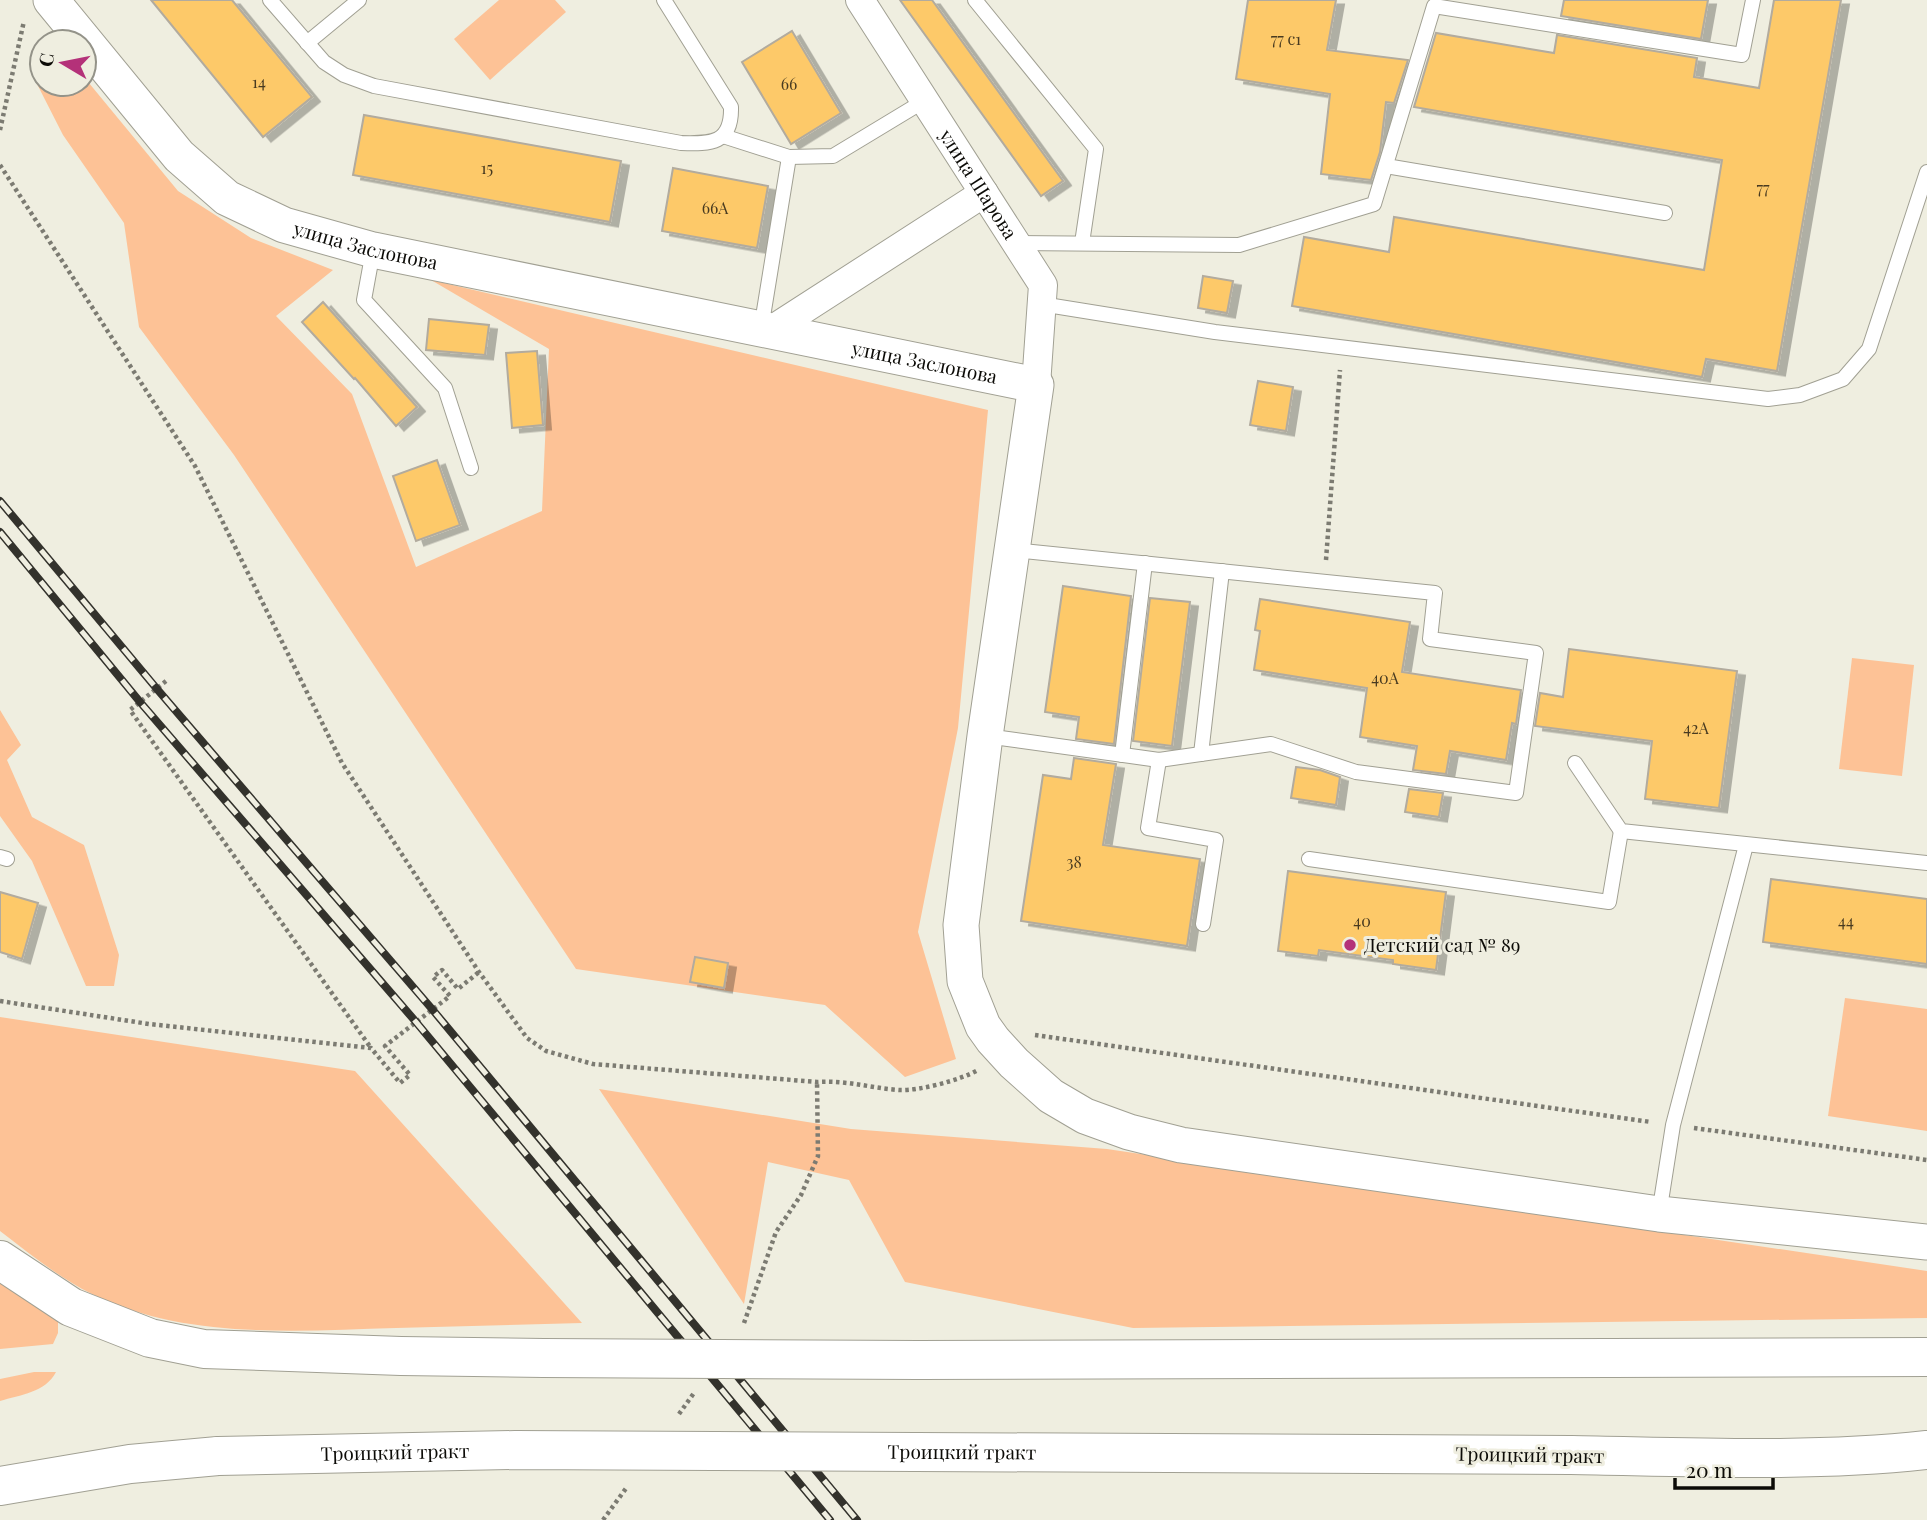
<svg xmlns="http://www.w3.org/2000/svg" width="1927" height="1520" font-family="'Playfair Display',serif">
	<defs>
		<filter id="shadow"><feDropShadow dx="8" dy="4.5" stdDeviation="0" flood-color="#0004"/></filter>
	</defs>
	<rect width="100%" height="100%" fill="#efeee0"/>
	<g fill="#fdc296">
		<polygon points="499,0 555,0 566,12 490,80 454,39"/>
		<polygon points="42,65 42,84 84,84 84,77 178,191 251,238 333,270 276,316 352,394 416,567 542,511 549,349 431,280 988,410 958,728 918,932 956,1059 905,1077 825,1005 576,969 234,455 139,327 124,223 63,135 36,82"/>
		<polygon points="1852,658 1914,665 1902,776 1839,769"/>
		<polygon points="0,710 21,745 7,760 32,817 84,845 119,955 114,986 86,986 32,861 0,816"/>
		<polygon points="1845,998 1927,1009 1927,1131 1828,1116"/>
		<path d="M0,1017L355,1071L582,1323C520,1325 458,1326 396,1328C295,1331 185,1340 92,1294C59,1278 29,1253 0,1231Z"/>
		<polygon points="599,1089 851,1129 1107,1149 1927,1271 1927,1318 1133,1328 905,1282 849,1180 768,1162 744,1304"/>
		<polygon points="0,1282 58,1322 58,1333 53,1344 0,1349"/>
		<path d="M34,1372H56C46,1392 20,1395 0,1401V1379Z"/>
	</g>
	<g fill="#fdc969" stroke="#b2ab9e" stroke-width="2" filter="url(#shadow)">
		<polygon points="151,0 232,0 312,97 263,137"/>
		<polygon points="900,0 932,0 1063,181 1041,196"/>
		<polygon points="1248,0 1336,0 1327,50 1408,60 1394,103 1386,102 1380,152 1371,180 1321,174 1330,94 1236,79"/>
		<polygon points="1564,0 1708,0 1701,39 1561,16"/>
		<polygon points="1774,0 1841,0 1777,371 1706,359 1702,377 1292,306 1304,237 1389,252 1394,217 1704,270 1722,160 1414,107 1436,33 1554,53 1557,35 1697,58 1694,77 1759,88"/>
		<polygon points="792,31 841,113 791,144 742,62"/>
		<polygon points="364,115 621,161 610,222 353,175"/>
		<polygon points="673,168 768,186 757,248 662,231"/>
		<polygon points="1203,276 1233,281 1227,313 1198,308"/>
		<polygon points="323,302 417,407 396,426 355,378 354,379 302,322"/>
		<polygon points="429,319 489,325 485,355 426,350"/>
		<polygon points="537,351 543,425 512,428 506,353"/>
		<polygon points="1258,381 1293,387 1286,431 1250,425"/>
		<polygon points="437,460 460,525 416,541 393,476"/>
		<polygon points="1063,586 1131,596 1114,744 1076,739 1079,717 1045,712"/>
		<polygon points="1150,598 1190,602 1172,746 1133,741"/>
		<polygon points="1260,599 1410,622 1402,672 1521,690 1516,724 1512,723 1506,760 1450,751 1446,774 1413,770 1417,746 1360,737 1367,688 1254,670 1260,631 1255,630"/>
		<polygon points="1569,649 1737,671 1719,808 1645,799 1652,741 1535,726 1540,693 1563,697"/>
		<polygon points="1074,758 1116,764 1103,845 1200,859 1187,946 1021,921 1043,775 1071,779"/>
		<polygon points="1296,767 1320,770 1340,777 1336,805 1291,798"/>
		<polygon points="1409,789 1443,793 1439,817 1405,812"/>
		<polygon points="1288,871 1446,892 1436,970 1393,964 1393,960 1319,950 1318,956 1278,951"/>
		<polygon points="1771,879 1927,899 1927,964 1763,942"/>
		<polygon points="0,892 38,903 22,959 0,952"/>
		<polygon points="695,957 728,963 724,988 690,982"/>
	</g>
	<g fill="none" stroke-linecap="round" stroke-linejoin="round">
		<defs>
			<g id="service">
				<path d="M270,0L324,62L344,75L374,86L681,143C711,144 732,144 731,107L664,0"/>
				<polyline points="975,0 1096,149 1082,243"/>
				<polyline points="307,43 359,0"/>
				<polyline points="723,136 789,157 761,329"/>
				<polyline points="789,157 833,156 924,101"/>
				<polyline points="1386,166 1665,213"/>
				<polyline points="1015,243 1239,245 1374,204 1434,6 1742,55 1753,0"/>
				<polyline points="373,251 364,300 445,388 471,468"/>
				<polyline points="1041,304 1215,332 1768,399 1800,395 1843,379 1869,349 1927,172"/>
				<polyline points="986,736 1159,760 1271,744 1356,772 1516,793 1536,653 1430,639 1435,593 1013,550"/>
				<polyline points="1201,754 1222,571"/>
				<polyline points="1122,755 1145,563"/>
				<polyline points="1159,760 1148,828 1216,840 1203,924"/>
				<polyline points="1575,763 1621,831 1927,863"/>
				<polyline points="0,857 7,859"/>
				<polyline points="1309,859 1609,902 1621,831"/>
				<polyline points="1659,1214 1673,1125 1746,845"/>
			</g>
			<g id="minor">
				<path id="s1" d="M860,0L1043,285L1036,385"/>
				<polyline points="770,331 984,193"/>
			</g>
			<g id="tertiary">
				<path id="s2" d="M51,0L179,156L227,198L284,225L373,250L1036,385L985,736L961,925L965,981L983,1026L993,1040L1014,1063L1051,1096L1085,1116L1129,1132L1181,1145L1659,1214L1927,1242"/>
			</g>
			<g id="secondary">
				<polyline points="0,1260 71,1307 150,1338 204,1349 401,1356 544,1358"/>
				<polyline points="918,1360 1927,1357"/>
			</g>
			<g id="primary">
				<path d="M1571,1455C1690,1457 1809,1463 1927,1450"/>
				<polyline points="0,1486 130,1464 218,1456"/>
			</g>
		</defs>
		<use href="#service" stroke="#a1a093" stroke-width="16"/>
		<use href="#minor" stroke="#a1a093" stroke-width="30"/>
		<use href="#tertiary" stroke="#a1a093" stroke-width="37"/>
		<use href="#secondary" stroke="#a1a093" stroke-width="40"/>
		<use href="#primary" stroke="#a1a093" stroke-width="40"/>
		<g stroke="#7c7b72" stroke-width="4.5" stroke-dasharray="3.5 3.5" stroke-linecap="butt">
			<polyline points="0,130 24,21"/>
			<path d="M0,165L195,466L342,763L479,972L527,1038L546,1051L593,1064L817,1082C847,1080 870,1088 899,1090C919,1091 961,1080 978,1070"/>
			<polyline points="1326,560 1340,370"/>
			<polyline points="166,681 130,710 371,1048"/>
			<polyline points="0,1001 149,1024 371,1048 400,1083 410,1075 385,1046 450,996 433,977 442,970 458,989 479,972"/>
			<polyline points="1035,1035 1651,1122"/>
			<polyline points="1694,1128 1927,1160"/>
			<polyline points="744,1323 776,1232 801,1195 818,1156 817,1082"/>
			<polyline points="679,1414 694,1393"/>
			<polyline points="603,1520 627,1487"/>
		</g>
		<use href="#service" stroke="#fff" stroke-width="14"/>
		<use href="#minor" stroke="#fff" stroke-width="28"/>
		<use href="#tertiary" stroke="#fff" stroke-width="35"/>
		<use href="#secondary" stroke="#fff" stroke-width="38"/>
		<use href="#primary" stroke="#fff" stroke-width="38"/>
		<defs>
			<g id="rail">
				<polyline points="0,501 157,689 432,1009 857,1520"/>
				<polyline points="0,532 140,702 416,1022 830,1520"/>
			</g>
		</defs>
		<use href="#rail" stroke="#33322c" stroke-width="8"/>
		<use href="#rail" stroke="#efeee0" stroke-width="5" stroke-dasharray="16" stroke-linecap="butt"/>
		<defs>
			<polyline id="secondary-bridge" points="544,1358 918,1360"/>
			<g id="primary-bridge">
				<path id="s3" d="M218,1456L515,1450L1571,1455"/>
			</g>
		</defs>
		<use href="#secondary-bridge" stroke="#a1a093" stroke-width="40" stroke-linecap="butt"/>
		<use href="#primary-bridge" stroke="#a1a093" stroke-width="40" stroke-linecap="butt"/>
		<use href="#secondary-bridge" stroke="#fff" stroke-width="38"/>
		<use href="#primary-bridge" stroke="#fff" stroke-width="38"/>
	</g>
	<circle fill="#b43179" stroke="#efeee0" stroke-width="2.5" cx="1350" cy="945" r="7"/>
	<g text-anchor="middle" stroke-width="6" stroke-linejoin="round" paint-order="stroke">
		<g font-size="16" fill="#483a20">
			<text x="1286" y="45">77 с1</text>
			<text x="259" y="88">14</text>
			<text x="789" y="90">66</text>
			<text x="487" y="174">15</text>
			<text x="1763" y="194">77</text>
			<text x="715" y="214">66А</text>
			<text x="1385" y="684">40А</text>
			<text x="1696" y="734">42А</text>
			<text x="1074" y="868">38</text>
			<text x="1362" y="927">40</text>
			<text x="1846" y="927">44</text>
		</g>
		<g font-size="19" fill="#0c0b07" stroke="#efeee0">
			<text dy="7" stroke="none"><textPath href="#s1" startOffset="219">улица Шарова</textPath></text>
			<text dy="7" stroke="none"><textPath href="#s2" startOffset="413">улица Заслонова</textPath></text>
			<text dy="7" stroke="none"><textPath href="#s2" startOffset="984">улица Заслонова</textPath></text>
			<text dy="7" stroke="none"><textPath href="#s3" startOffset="744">Троицкий тракт</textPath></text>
			<text dy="7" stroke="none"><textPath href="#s3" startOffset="177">Троицкий тракт</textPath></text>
			<text transform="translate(1530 1455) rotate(1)" y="7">Троицкий тракт</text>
		</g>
		<g font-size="19" fill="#0c0b07" stroke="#efeee0" text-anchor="start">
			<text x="1364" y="952">Детский сад № 89</text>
		</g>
	</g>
	<g transform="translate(63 63) rotate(280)"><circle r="33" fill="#efeee0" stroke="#949389" stroke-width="2"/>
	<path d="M0-5L12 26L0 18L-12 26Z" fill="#b43179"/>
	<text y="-10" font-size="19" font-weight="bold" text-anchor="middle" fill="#0c0b07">С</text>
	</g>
	<path d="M1675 1478v10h98v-10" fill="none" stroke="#0c0b07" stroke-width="3.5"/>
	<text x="1686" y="1478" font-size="21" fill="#0c0b07" stroke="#efeee0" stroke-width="5" paint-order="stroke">20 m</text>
</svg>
